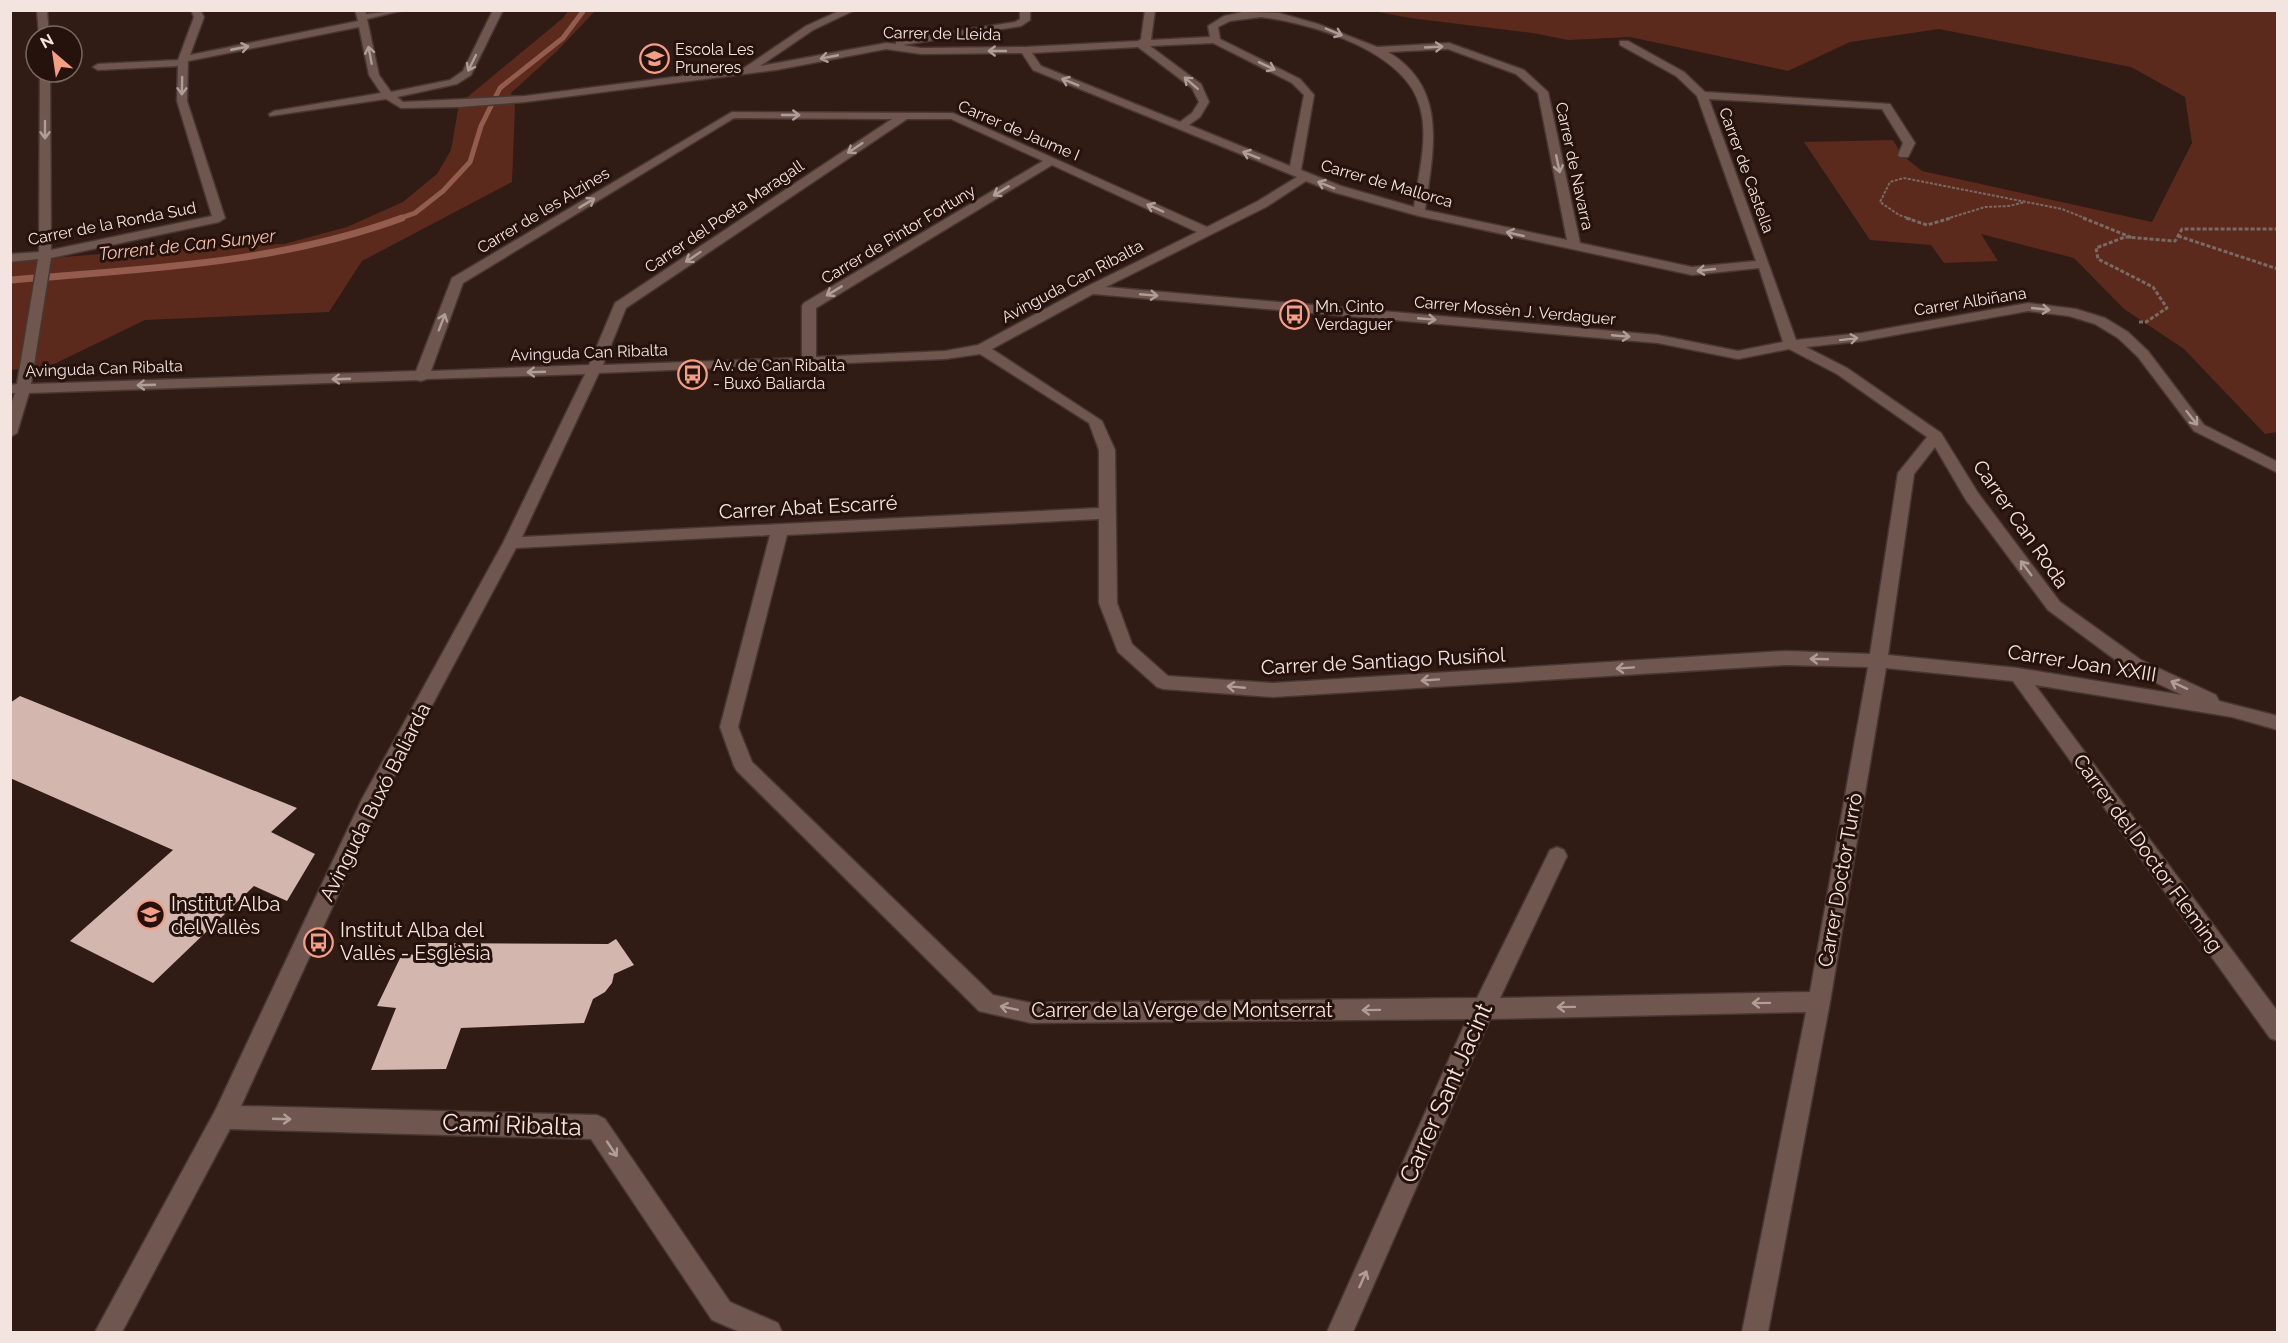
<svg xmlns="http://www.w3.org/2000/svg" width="2288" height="1343" font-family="Raleway,sans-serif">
	<rect width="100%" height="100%" fill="#301b15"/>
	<g fill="#5b2a1d">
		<polygon points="568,11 595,11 557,51 511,93 515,107 512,182 362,261 329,312 145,320 50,366 11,370 11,261 205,246 284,244 347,227 403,202 437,174 451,150 459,104 563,18"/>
		<polygon points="1373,11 2277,11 2277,432 2265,434 2184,349 2124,309 2074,258 1981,234 1998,261 1944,263 1931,245 1870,240 1804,142 1893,140 1902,155 1922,171 2152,222 2192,143 2185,97 2131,67 1939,29 1850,42 1788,71 1630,37 1568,40 1533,33 1410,18"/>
	</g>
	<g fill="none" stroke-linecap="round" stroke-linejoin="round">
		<polyline stroke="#935c4d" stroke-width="5" points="398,219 415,213 443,191 470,162 481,126 500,88 563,38 584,10"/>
		<path stroke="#935c4d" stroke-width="7" d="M10,280C142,269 277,264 402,218"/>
	</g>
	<g fill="#d3b6ae">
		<polygon points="20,696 297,808 271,832 315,854 287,901 254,886 153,983 70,941 173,850 10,778 10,703"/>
		<polygon points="616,939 634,965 614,974 612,983 605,992 593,999 584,1023 461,1028 446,1069 371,1070 396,1008 377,1006 402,954 421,955 427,943 608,944"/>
	</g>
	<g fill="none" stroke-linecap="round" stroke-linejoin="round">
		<defs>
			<g id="minor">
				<polygon points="37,10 47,10 49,36 39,36"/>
				<path d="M191,10H200L204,17L190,55L358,21L355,10H365L366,14L404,10L367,19L379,75L391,92L450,80L463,71L493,10H503L471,75L457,84L397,97L403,102L525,96L744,68L806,26L841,10H855L813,30L760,66L886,43L896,44V41L900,40L1015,22L1020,19V10H1030V20L1021,26L903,45L921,48L1025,47L1138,41L1141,39L1145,10H1155L1151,40L1210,37L1208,26L1224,16L1243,12L1279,13L1318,24L1377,47L1449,43L1524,70L1548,92L1580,243L1692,267L1756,261L1697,96L1676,76L1620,45V41H1628L1684,72L1705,92L1890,104L1915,143L1908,157H1900L1898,155L1903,143L1882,109L1709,99L1796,340L1862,333L2028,303L2076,309L2105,318L2128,332L2148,351L2204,425L2278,462V473L2194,431L2138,357L2118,338L2095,324L2069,316L2028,311L1862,341L1806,347L1847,368L1941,433L1978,493L2060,602L2141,660L2216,695L2219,701L2278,716V730L2232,717L2035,685L2278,1012V1041L2270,1038L2013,681L1886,668L1830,1002L1768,1332H1742L1806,1012L1490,1019L1353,1332H1327L1467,1019L1031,1023L979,1011L737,771L734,766L720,727L770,535L516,548L381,801L241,1106L597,1115L605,1119L730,1302L778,1323L782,1332H740L712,1320L591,1139L230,1129L122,1332H95L216,1109L362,799L503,543L585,374L427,379L421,381L416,380L29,393L17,433L10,437V407L15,393H10V385L17,384L38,259L10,262V254L39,252L40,72H50L51,250L212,216L177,101L178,66L98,70L93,67L98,64L178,60L194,17ZM1261,17C1311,23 1406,51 1420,107C1429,139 1418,175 1414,207L1341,186L1301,170L1314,95L1300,79L1220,39L1218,27L1230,21ZM359,27L369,75L381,93L274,111L269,114L270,116L386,99L401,108L459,107L525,102L776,70L886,49L921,54L1022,53L1033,70L1297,177L1258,201L1207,227L953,113L732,112L452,278L416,371L31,384L51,258L219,222L225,218L187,101L188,61ZM1213,43L1292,83L1304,95L1290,166L1189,125L1200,117L1209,102L1201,84L1150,46ZM1138,47L1192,88L1199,102L1192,113L1180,122L1041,66L1032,53ZM1448,49L1516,74L1538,93L1567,240L1425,210C1433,151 1449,88 1388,52ZM734,118L892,119L615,303L589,365L431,371L463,283ZM907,119H951L1043,161L804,303L802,306V358L603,365L626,308ZM1052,165L1197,232L1086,287L978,345L945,351L816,357V308ZM1306,181L1333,192L1419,216L1692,275L1759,268L1783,342L1738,351L1658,335L1106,287L1266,207ZM1093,294L1658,343L1738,359L1789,349L1837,374L1927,437L1898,473L1870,654L1786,651L1273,683L1168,676L1132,644L1117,603L1115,450L1102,421L992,349ZM980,354L1089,423L1099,450V508L522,537L599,373L945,359ZM1935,447L1966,500L2048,610L2129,670L2182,695L2018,668L1888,655L1914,474ZM1099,519V603L1118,652L1157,687L1163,689L1273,697L1786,665L1868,667L1810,992L1500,998L1567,856L1564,850L1557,847L1550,850L1477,998L1031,1003L993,995L752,762L738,727L787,535Z"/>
			</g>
		</defs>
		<use href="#minor" stroke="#473633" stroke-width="3"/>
		<g stroke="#7b6963" stroke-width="2" stroke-dasharray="3 1.5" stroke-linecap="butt">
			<polyline points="1911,219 1899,215 1880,202 1890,182 1904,178 2062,209 2087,219"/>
			<polyline points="1946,219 1985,207 2009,206 2025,202"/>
		</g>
		<g stroke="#7b6963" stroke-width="3" stroke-dasharray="4 2" stroke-linecap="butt">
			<polyline points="1906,218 1927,225 1951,218"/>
			<polyline points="2083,218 2133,238"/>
			<polyline points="2178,236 2278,269"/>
			<polyline points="2139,322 2146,322 2167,308 2153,287 2098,259 2096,248 2125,237 2175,241 2182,229 2278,229"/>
		</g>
		<use href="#minor" fill="#6f564f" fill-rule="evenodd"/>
	</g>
	<defs><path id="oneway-shaft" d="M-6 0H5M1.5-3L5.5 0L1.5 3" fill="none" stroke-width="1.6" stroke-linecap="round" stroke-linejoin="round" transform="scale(1.5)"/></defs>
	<g stroke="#b19d98">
		<use href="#oneway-shaft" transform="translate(1334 32) rotate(23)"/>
		<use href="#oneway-shaft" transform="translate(1434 47) rotate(-3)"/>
		<use href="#oneway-shaft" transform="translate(240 48) rotate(-11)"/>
		<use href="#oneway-shaft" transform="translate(997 51) rotate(180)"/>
		<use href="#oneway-shaft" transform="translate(370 55) rotate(-101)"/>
		<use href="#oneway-shaft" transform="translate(829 57) rotate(169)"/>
		<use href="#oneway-shaft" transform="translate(472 63) rotate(116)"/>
		<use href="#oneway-shaft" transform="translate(1267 66) rotate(26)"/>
		<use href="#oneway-shaft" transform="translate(1070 82) rotate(-158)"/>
		<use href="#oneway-shaft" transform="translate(1191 83) rotate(-139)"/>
		<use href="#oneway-shaft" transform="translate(182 86) rotate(91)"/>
		<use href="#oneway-shaft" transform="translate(791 115)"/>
		<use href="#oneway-shaft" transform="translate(45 130) rotate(90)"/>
		<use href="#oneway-shaft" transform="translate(855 148) rotate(146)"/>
		<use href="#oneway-shaft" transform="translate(1251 155) rotate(-158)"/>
		<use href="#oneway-shaft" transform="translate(1558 164) rotate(78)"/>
		<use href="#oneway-shaft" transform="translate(1326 185) rotate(-158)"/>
		<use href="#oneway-shaft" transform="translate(1001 191) rotate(149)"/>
		<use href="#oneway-shaft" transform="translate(587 203) rotate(-31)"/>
		<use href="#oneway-shaft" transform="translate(1155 208) rotate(-156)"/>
		<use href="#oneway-shaft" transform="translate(1515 234) rotate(-167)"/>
		<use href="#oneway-shaft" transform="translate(693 257) rotate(146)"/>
		<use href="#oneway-shaft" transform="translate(1706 270) rotate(174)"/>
		<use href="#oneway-shaft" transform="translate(834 291) rotate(149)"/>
		<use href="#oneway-shaft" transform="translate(1149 295) rotate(5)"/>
		<use href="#oneway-shaft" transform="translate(2041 309) rotate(6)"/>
		<use href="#oneway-shaft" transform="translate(1427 319) rotate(5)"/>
		<use href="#oneway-shaft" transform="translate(442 322) rotate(-69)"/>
		<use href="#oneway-shaft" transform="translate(1621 336) rotate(5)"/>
		<use href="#oneway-shaft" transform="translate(1849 339) rotate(-7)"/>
		<use href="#oneway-shaft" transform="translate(536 372) rotate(178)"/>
		<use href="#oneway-shaft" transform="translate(341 379) rotate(178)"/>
		<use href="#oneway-shaft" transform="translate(146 385) rotate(178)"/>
		<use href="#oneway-shaft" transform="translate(2192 418) rotate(52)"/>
		<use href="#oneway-shaft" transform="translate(2026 568) rotate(-127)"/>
		<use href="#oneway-shaft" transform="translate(1819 659) rotate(-178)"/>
		<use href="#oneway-shaft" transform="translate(1625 668) rotate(176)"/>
		<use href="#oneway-shaft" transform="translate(1430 680) rotate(176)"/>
		<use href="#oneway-shaft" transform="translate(2179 685) rotate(-155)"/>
		<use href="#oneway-shaft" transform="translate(1236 687) rotate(-175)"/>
		<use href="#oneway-shaft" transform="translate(1761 1003) rotate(179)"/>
		<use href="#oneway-shaft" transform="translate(1566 1007) rotate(179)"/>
		<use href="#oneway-shaft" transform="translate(1009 1008) rotate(-168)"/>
		<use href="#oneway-shaft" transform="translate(1371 1010) rotate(179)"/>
		<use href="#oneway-shaft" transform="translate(282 1119) rotate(2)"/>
		<use href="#oneway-shaft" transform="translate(612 1149) rotate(56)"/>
		<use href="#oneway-shaft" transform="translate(1363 1279) rotate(-66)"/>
	</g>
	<defs>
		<symbol id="school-ring" viewBox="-11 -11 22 22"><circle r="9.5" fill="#26120c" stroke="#f49e86" stroke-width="1.5"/><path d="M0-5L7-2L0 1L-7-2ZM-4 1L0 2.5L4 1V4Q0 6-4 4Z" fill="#f49e86"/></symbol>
		<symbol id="bus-ring" viewBox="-11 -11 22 22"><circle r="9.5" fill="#26120c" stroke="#f49e86" stroke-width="1.5"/><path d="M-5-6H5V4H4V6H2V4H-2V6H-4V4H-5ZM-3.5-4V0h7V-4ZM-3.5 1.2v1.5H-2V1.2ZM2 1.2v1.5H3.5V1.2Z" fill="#f49e86"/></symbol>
	</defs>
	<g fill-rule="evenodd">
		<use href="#school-ring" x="638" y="42" width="33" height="33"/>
		<use href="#bus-ring" x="1278" y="298" width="33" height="33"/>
		<use href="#bus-ring" x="676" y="358" width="33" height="33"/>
		<use href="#school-ring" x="134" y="898" width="33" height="33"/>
		<use href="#bus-ring" x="302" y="926" width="33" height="33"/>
	</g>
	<g text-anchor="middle" stroke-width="6" stroke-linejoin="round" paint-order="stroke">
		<g font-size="16" fill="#f3e4e0" stroke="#26120c">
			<text transform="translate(942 33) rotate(1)" y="6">Carrer de Lleida</text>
			<text transform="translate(1019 130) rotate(23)" y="6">Carrer de Jaume I</text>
			<text transform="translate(1575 166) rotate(78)" y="6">Carrer de Navarra</text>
			<text transform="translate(1747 170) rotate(70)" y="6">Carrer de Castella</text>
			<text transform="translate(1387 183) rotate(16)" y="6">Carrer de Mallorca</text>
			<text transform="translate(543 210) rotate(-31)" y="6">Carrer de les Alzines</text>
			<text transform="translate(724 216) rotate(-34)" y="6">Carrer del Poeta Maragall</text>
			<text transform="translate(112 223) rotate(-11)" y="6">Carrer de la Ronda Sud</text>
			<text transform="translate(898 234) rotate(-31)" y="6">Carrer de Pintor Fortuny</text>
			<text transform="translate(1072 281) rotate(-28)" y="6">Avinguda Can Ribalta</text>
			<text transform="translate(1970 301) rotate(-9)" y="6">Carrer Albiñana</text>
			<text transform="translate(1515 310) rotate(5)" y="6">Carrer Mossèn J. Verdaguer</text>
			<text transform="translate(589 352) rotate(-2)" y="6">Avinguda Can Ribalta</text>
			<text transform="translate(104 368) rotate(-2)" y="6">Avinguda Can Ribalta</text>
		</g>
		<g font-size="16" fill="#f3e4e0" stroke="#26120c" text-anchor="start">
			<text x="675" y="55">Escola Les<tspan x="675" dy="18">Pruneres</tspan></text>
			<text x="1315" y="312">Mn. Cinto<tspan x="1315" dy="18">Verdaguer</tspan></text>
			<text x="713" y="371">Av. de Can Ribalta<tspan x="713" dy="18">- Buxó Baliarda</tspan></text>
		</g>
		<g font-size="18" font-style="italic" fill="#f4c0b1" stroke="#26120c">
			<text transform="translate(187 245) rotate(-6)" y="6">Torrent de Can Sunyer</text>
		</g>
		<g font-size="20" fill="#f3e4e0" stroke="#26120c">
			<text transform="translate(808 507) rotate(-3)" y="7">Carrer Abat Escarré</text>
			<text transform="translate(2021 524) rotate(55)" y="7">Carrer Can Roda</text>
			<text transform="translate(1383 661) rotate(-3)" y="7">Carrer de Santiago Rusiñol</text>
			<text transform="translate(2082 663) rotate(9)" y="7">Carrer Joan XXIII</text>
			<text transform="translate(375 802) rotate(-63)" y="7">Avinguda Buxó Baliarda</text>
			<text transform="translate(2148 853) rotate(54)" y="7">Carrer del Doctor Fleming</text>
			<text transform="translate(1840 880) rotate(-80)" y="7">Carrer Doctor Turrò</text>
			<text x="1182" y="1017">Carrer de la Verge de Montserrat</text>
		</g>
		<g font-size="20" fill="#f3e4e0" stroke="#26120c" text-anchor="start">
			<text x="171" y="911">Institut Alba<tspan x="171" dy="23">del Vallès</tspan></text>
			<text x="340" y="937">Institut Alba del<tspan x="340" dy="23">Vallès - Esglèsia</tspan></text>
		</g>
		<g font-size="24" fill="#f3e4e0" stroke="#26120c">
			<text transform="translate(1446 1093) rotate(-66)" y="8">Carrer Sant Jacint</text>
			<text transform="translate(512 1125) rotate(2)" y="8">Camí Ribalta</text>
		</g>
	</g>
	<rect width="2288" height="1343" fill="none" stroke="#f3e4e0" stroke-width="24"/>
	<g transform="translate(54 54) rotate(331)"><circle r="28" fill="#26120c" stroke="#786661" stroke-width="1.5"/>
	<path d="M0-4.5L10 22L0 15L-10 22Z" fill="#f49e86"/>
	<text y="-9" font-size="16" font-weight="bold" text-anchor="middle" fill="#f3e4e0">N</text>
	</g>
</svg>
